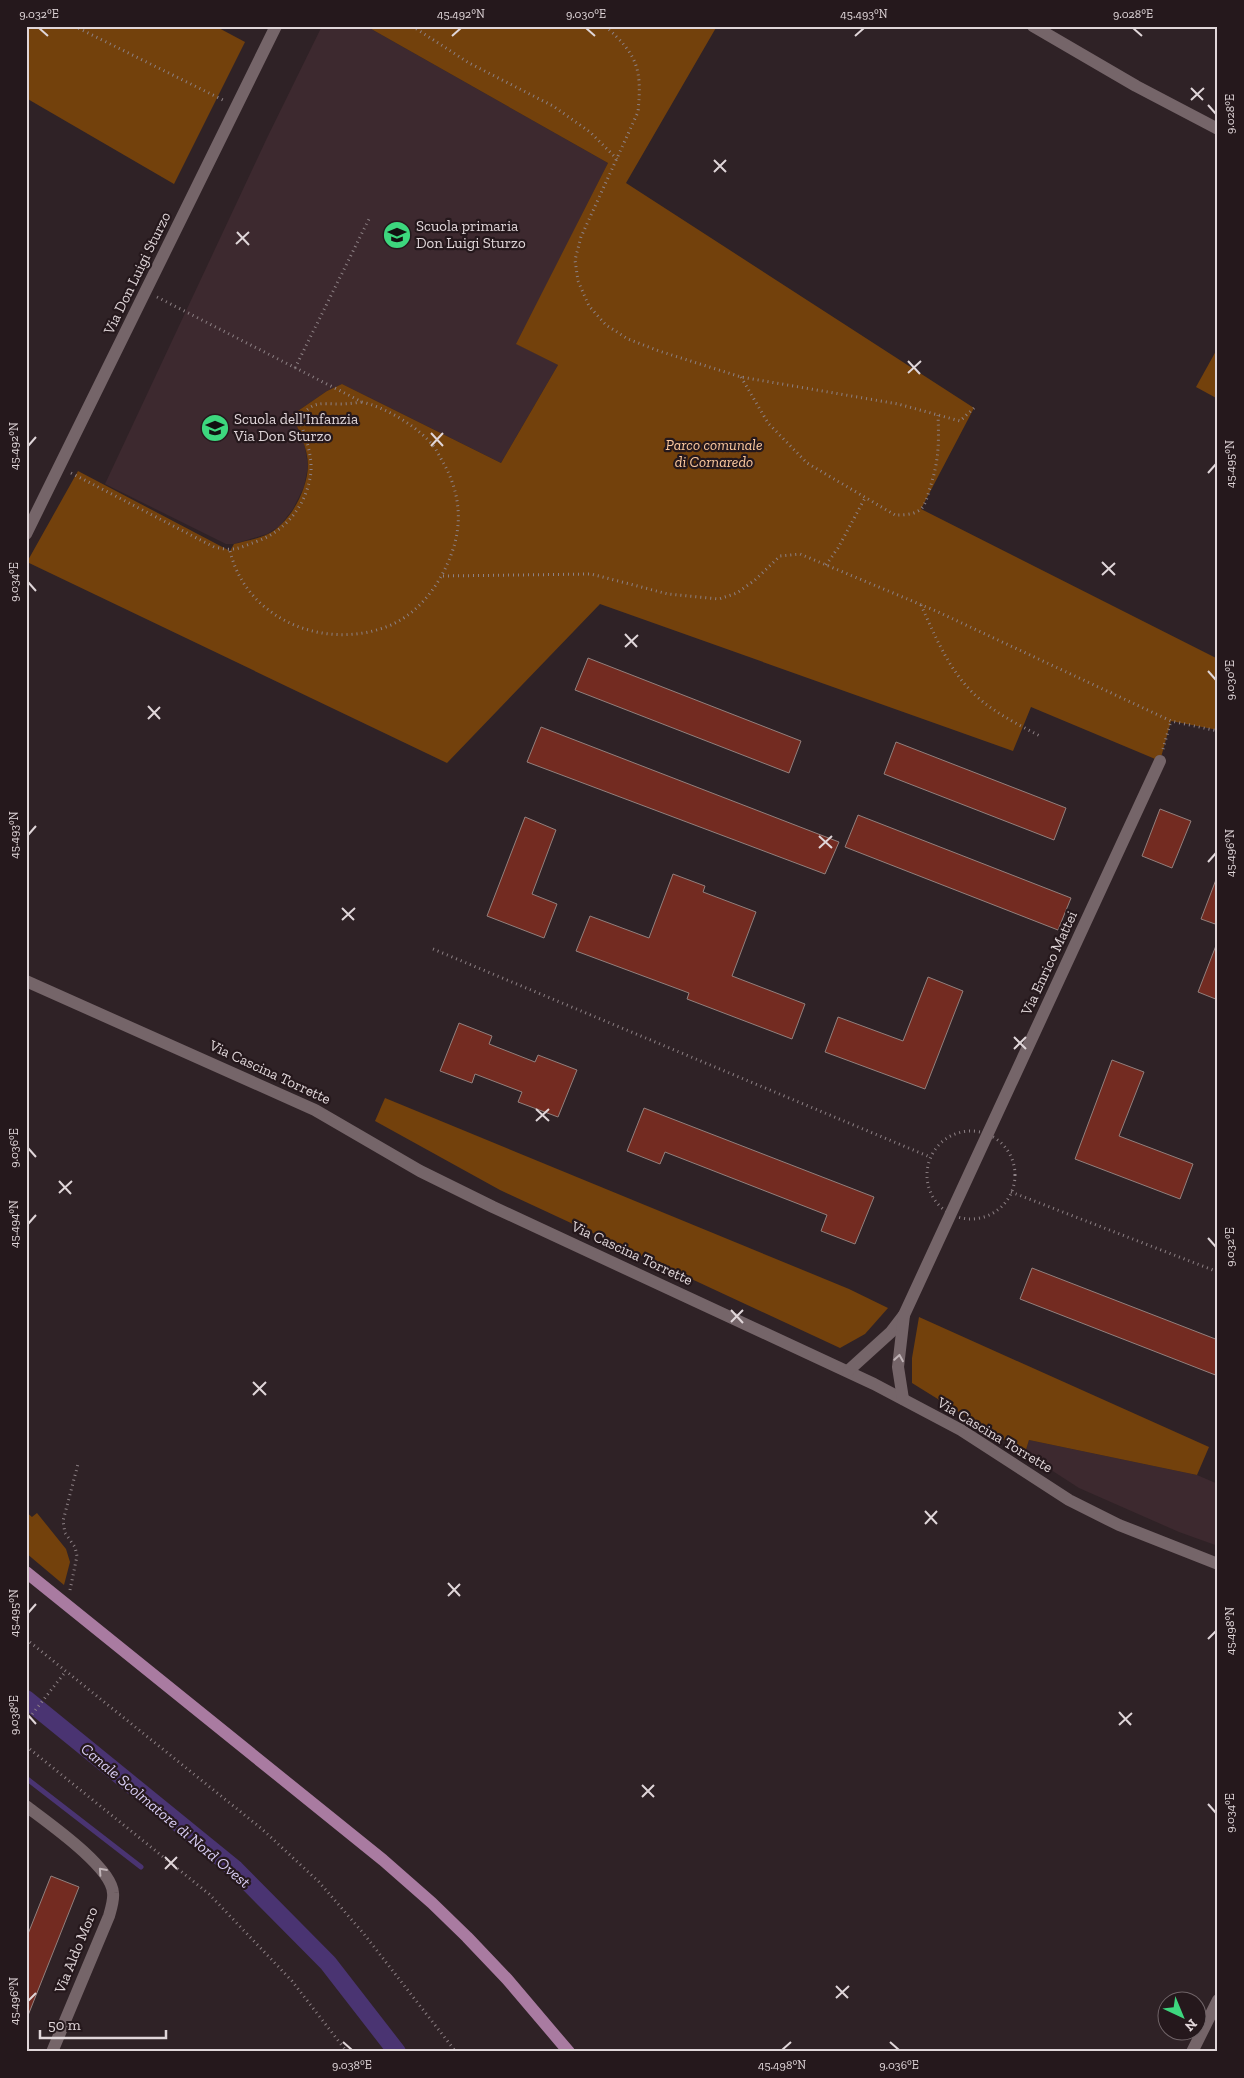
<svg xmlns="http://www.w3.org/2000/svg" width="1244" height="2078" font-family="'Zilla Slab',serif">
	<rect width="100%" height="100%" fill="#2f2226"/>
	<g fill="#3d292f">
		<polygon points="322,26 366,26 608,163 517,344 558,365 501,463 342,384 327,391 292,415 304,441 308,466 304,487 293,509 280,526 267,534 234,544 226,544 105,484 267,138"/>
		<polygon points="1029,1440 1197,1475 1218,1484 1218,1546 1179,1532 1079,1488 1025,1453"/>
	</g>
	<g fill="#73410c">
		<polygon points="26,26 215,26 245,42 174,184 26,98"/>
		<path d="M366,26H717L626,183L974,408L921,509L1218,659V730L1171,721L1160,761L1031,707L1013,751L600,604L447,763L27,562L78,471L230,551L234,544C245,541 258,539 268,534C290,523 307,491 308,466C308,448 299,431 292,415L327,391L342,384L501,463L558,365L516,344L608,163Z"/>
		<polygon points="1216,351 1218,351 1218,399 1196,387"/>
		<polygon points="385,1098 849,1289 888,1308 865,1334 840,1348 500,1190 375,1121"/>
		<polygon points="919,1317 1209,1447 1197,1475 1029,1440 1025,1453 912,1383 912,1358"/>
		<polygon points="26,1512 32,1517 37,1513 66,1549 70,1562 64,1585 26,1553"/>
	</g>
	<g fill="none" stroke-linecap="round" stroke-linejoin="round">
		<polyline stroke="#4a3472" stroke-width="5" points="26,1778 141,1867"/>
		<polyline stroke="#4a3472" stroke-width="18" points="26,1699 235,1869 328,1963 397,2052"/>
	</g>
	<g fill="#732b21" stroke="#92807d">
		<polygon points="588,658 801,741 789,773 575,690"/>
		<polygon points="541,727 839,842 825,874 527,762"/>
		<polygon points="896,742 1066,808 1054,840 884,774"/>
		<polygon points="1160,809 1191,821 1172,868 1142,856"/>
		<polygon points="858,815 1071,898 1058,930 845,847"/>
		<polygon points="525,817 556,830 532,894 557,904 544,938 487,916"/>
		<polygon points="673,874 705,886 703,892 756,912 732,976 805,1004 792,1039 687,999 689,993 576,951 590,916 649,938"/>
		<polygon points="1217,877 1218,877 1218,925 1201,919"/>
		<polygon points="1217,943 1218,943 1218,1000 1198,992"/>
		<polygon points="928,977 963,991 925,1089 825,1052 838,1017 903,1041"/>
		<polygon points="459,1023 492,1036 489,1044 535,1062 538,1055 577,1070 558,1117 518,1102 522,1092 475,1074 472,1083 440,1071"/>
		<polygon points="1112,1060 1144,1072 1119,1136 1193,1164 1180,1199 1075,1159"/>
		<polygon points="644,1108 874,1197 855,1244 821,1231 827,1215 665,1152 660,1164 627,1151"/>
		<polygon points="1032,1268 1218,1340 1218,1376 1020,1299"/>
		<polygon points="51,1876 79,1887 27,2018 26,1939"/>
	</g>
	<g fill="none" stroke-linecap="round" stroke-linejoin="round">
		<g stroke="#8d8185" stroke-width="3" stroke-dasharray="1 4" stroke-linecap="butt">
			<polyline points="74,26 223,100"/>
			<polyline points="412,26 469,63 553,106 590,132 617,159"/>
			<path d="M605,26C638,55 642,69 638,112L581,237L575,260L578,281L589,306L606,325L628,339L659,351L741,377L898,404L960,421L974,408"/>
			<path d="M157,297L362,402C387,408 419,427 435,448C438,453 441,459 444,464C460,493 463,524 451,555C440,584 420,612 391,625C327,652 247,621 230,551"/>
			<polyline points="295,368 369,219"/>
			<path d="M741,377L768,423L807,463L895,515C903,515 914,515 921,509C926,504 928,494 930,488C939,460 939,444 938,415"/>
			<path d="M71,473L214,547C236,552 238,548 258,541C287,530 308,503 311,471C312,454 305,435 299,419C313,400 320,404 341,404C348,404 355,403 362,402"/>
			<polyline points="826,565 838,548 865,498"/>
			<polyline points="443,576 591,574 668,594 719,599 737,593 755,580 780,556 800,554 936,611 1171,721 1218,731"/>
			<path d="M921,605C935,636 949,670 974,694C993,712 1017,724 1040,736"/>
			<polyline points="1163,749 1171,721"/>
			<polyline points="433,949 930,1157"/>
			<circle cx="971" cy="1175" r="44"/>
			<polyline points="1011,1192 1218,1272"/>
			<polyline points="70,1590 77,1556 75,1547 65,1533 63,1521 78,1464"/>
			<polyline points="26,1639 262,1829 319,1882 364,1934 456,2052"/>
			<polyline points="26,1722 66,1671"/>
			<polyline points="26,1746 209,1894 292,1981 347,2052"/>
		</g>
		<g stroke="#756569" stroke-width="12">
			<polyline points="1033,26 1136,86 1218,129"/>
			<polyline points="26,534 276,26"/>
			<polyline points="26,981 315,1110 420,1171 493,1207 874,1384 961,1430 1069,1500 1119,1525 1218,1564"/>
			<polyline points="848,1371 891,1332 904,1315 1160,761"/>
			<polyline points="903,1399 898,1367 904,1315"/>
			<path d="M26,1806C47,1822 112,1867 113,1893C114,1900 111,1909 109,1916L52,2052"/>
			<polyline points="1192,2052 1218,2000"/>
		</g>
		<polyline stroke="#a97ba1" stroke-width="12" points="26,1572 383,1860 432,1903 467,1937 507,1979 569,2052"/>
	</g>
	<defs><path id="oneway-chevron" d="M-2-3.5L2.5 0L-2 3.5" fill="none" stroke-width="1.6" stroke-linecap="round" stroke-linejoin="round" transform="scale(1.25)"/></defs>
	<g stroke="#c0b4b7">
		<use href="#oneway-chevron" transform="translate(899 1358) rotate(-81)"/>
		<use href="#oneway-chevron" transform="translate(102 1871) rotate(-132)"/>
	</g>
	<path fill="none" stroke="#e0d6d9" stroke-width="2" d="M39,28L48,36M586,28L595,36M1133,28L1142,36M452,36L461,28M855,36L864,28M1191,88L1203,100M1191,100L1204,88M1208,105L1216,114M714,160L726,172M714,172L726,160M237,232L249,245M236,244L249,232M908,361L920,374M908,373L921,361M431,433L443,446M28,446L36,437M431,446L443,433M1208,473L1216,464M1102,562L1115,575M1102,575L1115,563M28,582L36,591M625,634L637,647M625,647L638,635M1208,671L1216,680M148,706L160,719M148,719L160,707M28,835L36,826M819,836L832,848M819,848L832,836M1208,862L1216,853M342,908L354,920M342,920L355,908M1014,1037L1026,1049M1014,1049L1026,1037M536,1109L549,1121M536,1121L549,1109M28,1148L36,1157M59,1181L71,1194M59,1193L72,1181M28,1224L36,1215M1208,1238L1216,1247M731,1310L743,1323M731,1322L743,1310M253,1382L266,1395M253,1395L266,1382M925,1511L937,1524M925,1524L937,1511M448,1583L460,1596M448,1596L460,1584M28,1613L36,1604M1208,1639L1216,1631M1119,1712L1131,1725M28,1715L36,1724M1119,1725L1132,1713M642,1785L654,1797M642,1797L654,1785M1208,1804L1216,1813M165,1857L177,1869M165,1869L177,1857M836,1986L848,1998M836,1998L849,1986M28,2001L36,1993M343,2042L352,2050M890,2042L899,2050M782,2050L791,2042"/>
	<defs>
		<symbol id="school-disc" viewBox="-11 -11 22 22"><circle r="9.5" fill="#3dd77e" stroke="#25181c"/><path d="M0-5L7-2L0 1L-7-2ZM-4 1L0 2.5L4 1V4Q0 6-4 4Z" fill="#111"/></symbol>
	</defs>
	<g fill-rule="evenodd">
		<use href="#school-disc" x="381" y="219" width="32" height="32"/>
		<use href="#school-disc" x="199" y="412" width="32" height="32"/>
	</g>
	<g text-anchor="middle" stroke-width="4.5" stroke-linejoin="round" paint-order="stroke">
		<g font-size="15" fill="#e0d6d9" stroke="#25181c" text-anchor="start">
			<text x="416" y="231">Scuola primaria<tspan x="416" dy="17">Don Luigi Sturzo</tspan></text>
			<text x="234" y="424">Scuola dell'Infanzia<tspan x="234" dy="17">Via Don Sturzo</tspan></text>
		</g>
		<g font-size="15" fill="#e0d6d9" stroke="#25181c">
			<text transform="translate(137 273) rotate(-64)" y="5">Via Don Luigi Sturzo</text>
			<text transform="translate(1049 963) rotate(-65)" y="5">Via Enrico Mattei</text>
			<text transform="translate(270 1072) rotate(25)" y="5">Via Cascina Torrette</text>
			<text transform="translate(632 1253) rotate(25)" y="5">Via Cascina Torrette</text>
			<text transform="translate(995 1435) rotate(31)" y="5">Via Cascina Torrette</text>
			<text transform="translate(76 1950) rotate(-68)" y="5">Via Aldo Moro</text>
		</g>
		<g font-size="15" font-style="italic" fill="#fdcaa0" stroke="#25181c">
			<text x="714" y="450">Parco comunale<tspan x="714" dy="17">di Cornaredo</tspan></text>
		</g>
		<g font-size="16" font-style="italic" fill="#d8cdf4" stroke="#25181c">
			<text transform="translate(166 1815) rotate(40)" y="6">Canale Scolmatore di Nord Ovest</text>
		</g>
	</g>
	<rect width="1244" height="2078" fill="none" stroke="#25181c" stroke-width="55"/>
	<g transform="translate(1182 2016) rotate(136)"><circle r="24" fill="#25181c" stroke="#706468"/>
	<path d="M0-4L9 19L0 12L-9 19Z" fill="#3dd77e"/>
	<text y="-8" font-size="14" font-weight="bold" text-anchor="middle" fill="#e0d6d9">N</text>
	</g>
	<path d="M40 2030v8h126v-8" fill="none" stroke="#e0d6d9" stroke-width="2.5"/>
	<text x="48" y="2030" font-size="15" fill="#e0d6d9" stroke="#25181c" stroke-width="4" paint-order="stroke">50 m</text>
	<rect x="28" y="28" width="1188" height="2022" fill="none" stroke="#e0d6d9" stroke-width="2"/>
	<g font-size="12" text-anchor="middle" fill="#e0d6d9">
		<text x="39" y="18">9.032°E</text>
		<text x="461" y="18">45.492°N</text>
		<text x="586" y="18">9.030°E</text>
		<text x="864" y="18">45.493°N</text>
		<text x="1133" y="18">9.028°E</text>
		<text transform="translate(1230 114) rotate(-90)" y="4">9.028°E</text>
		<text transform="translate(14 446) rotate(-90)" y="4">45.492°N</text>
		<text transform="translate(1230 464) rotate(-90)" y="4">45.495°N</text>
		<text transform="translate(14 582) rotate(-90)" y="4">9.034°E</text>
		<text transform="translate(1230 680) rotate(-90)" y="4">9.030°E</text>
		<text transform="translate(14 835) rotate(-90)" y="4">45.493°N</text>
		<text transform="translate(1230 853) rotate(-90)" y="4">45.496°N</text>
		<text transform="translate(14 1148) rotate(-90)" y="4">9.036°E</text>
		<text transform="translate(14 1224) rotate(-90)" y="4">45.494°N</text>
		<text transform="translate(1230 1247) rotate(-90)" y="4">9.032°E</text>
		<text transform="translate(14 1613) rotate(-90)" y="4">45.495°N</text>
		<text transform="translate(1230 1631) rotate(-90)" y="4">45.498°N</text>
		<text transform="translate(14 1715) rotate(-90)" y="4">9.038°E</text>
		<text transform="translate(1230 1813) rotate(-90)" y="4">9.034°E</text>
		<text transform="translate(14 2001) rotate(-90)" y="4">45.496°N</text>
		<text x="352" y="2069">9.038°E</text>
		<text x="782" y="2069">45.498°N</text>
		<text x="899" y="2069">9.036°E</text>
	</g>
</svg>
